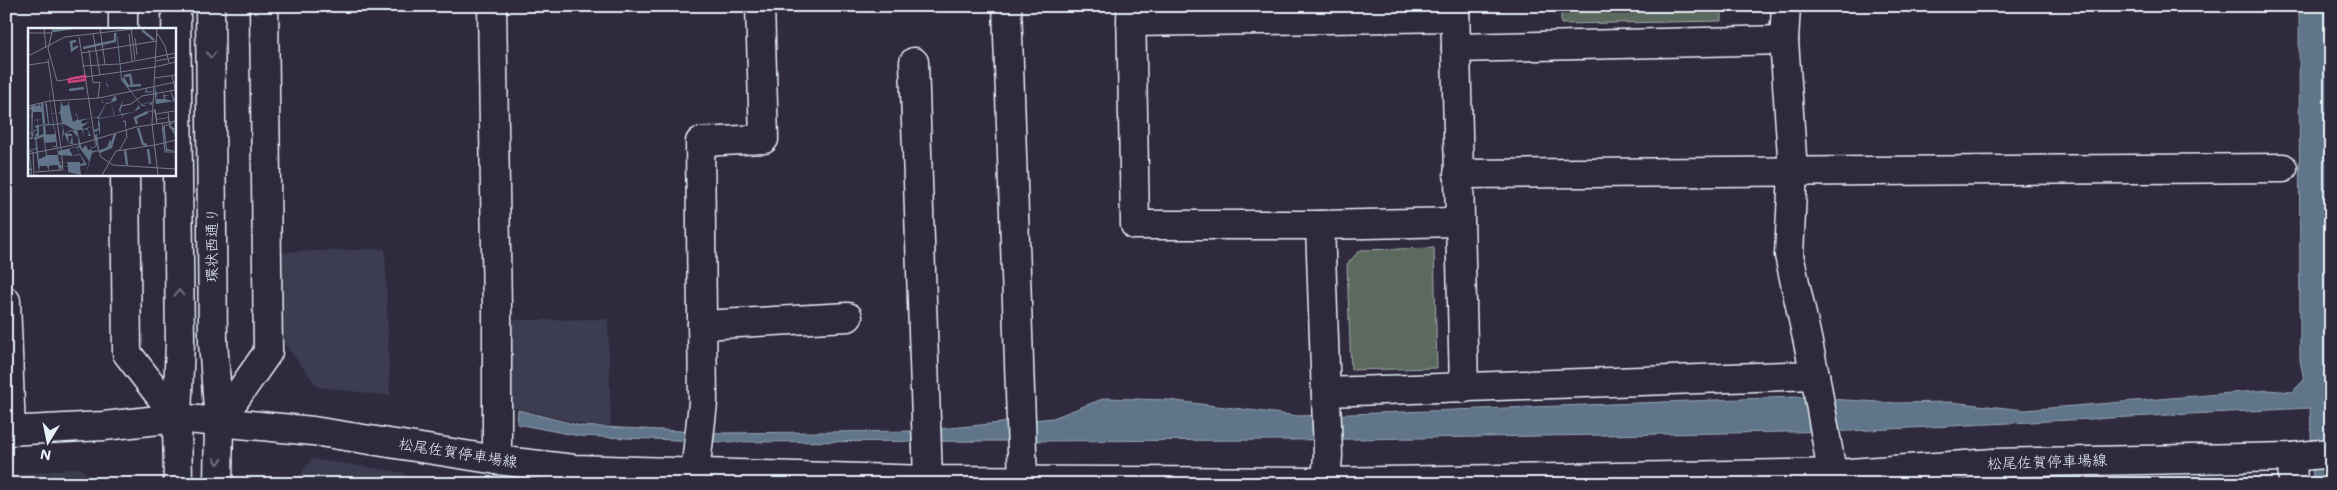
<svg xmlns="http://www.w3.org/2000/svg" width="2337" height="490" font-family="Mali,'Klee One',sans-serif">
	<rect width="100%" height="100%" fill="#2f2a3d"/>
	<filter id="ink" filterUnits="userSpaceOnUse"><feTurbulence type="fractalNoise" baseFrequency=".02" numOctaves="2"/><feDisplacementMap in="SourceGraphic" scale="10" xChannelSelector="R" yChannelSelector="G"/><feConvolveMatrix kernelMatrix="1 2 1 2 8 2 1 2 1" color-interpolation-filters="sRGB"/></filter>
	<g filter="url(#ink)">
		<g fill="#3e3c51">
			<polygon points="385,249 390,396 318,387 283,342 279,252"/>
			<polygon points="608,319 611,427 582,424 511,407 510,320"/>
			<polygon points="312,459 405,473 405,484 293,484"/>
			<polygon points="80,468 97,484 6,484 6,476"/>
		</g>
		<g fill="#5b695f" stroke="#a2adac">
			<polygon points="1561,6 1721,6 1721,21 1561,24"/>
			<polygon points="1434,248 1437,368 1351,370 1347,264 1360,250"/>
		</g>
		<polygon fill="#617489" stroke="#97a6b5" points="2299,6 2331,6 2331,484 2313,484 2310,408 1850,431 1295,440 722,442 579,436 517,424 518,410 581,426 722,433 918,431 1053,418 1105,398 1168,400 1298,416 1794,397 1896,403 1950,402 2025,410 2268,390 2292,392 2304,380 2300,360"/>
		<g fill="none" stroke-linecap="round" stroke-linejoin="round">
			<defs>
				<g id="minor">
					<polyline points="123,6 123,29"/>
					<polyline points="492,6 497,309 497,460"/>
					<polyline points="1007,6 1023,481"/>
					<polyline points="1131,6 1135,225 1320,225 1328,455 1326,482"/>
					<polyline points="1455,6 1464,388"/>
					<polyline points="1786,6 1784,40 1793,171 1789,255 1815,375 1832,472"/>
					<polyline points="1131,22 1455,17"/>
					<polyline points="1456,48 1784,40"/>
					<polyline points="914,62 928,480"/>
					<polyline points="125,174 127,353 177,418"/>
					<polyline points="1458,174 2283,168"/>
					<polyline points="1320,225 1459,222"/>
					<polyline points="6,301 11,431"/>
					<polyline points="702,325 848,317"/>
					<polyline points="1326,392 1815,375"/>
					<polyline points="219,422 268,352 264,6"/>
					<polyline points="2292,457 2293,484"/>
					<polyline points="1994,463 1995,484"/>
					<polyline points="695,473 703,403 700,142 764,139 760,6"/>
				</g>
				<polyline id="major" points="6,431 104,426 177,418 313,431 497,460 574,469 928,480 1326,482 1849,473 1994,463 2292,457 2331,453"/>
				<g id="highway">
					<polyline points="176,6 180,342 177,418 178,484"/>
					<polyline points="210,6 213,342 219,422 218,484"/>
				</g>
			</defs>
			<use href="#minor" stroke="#e8f1f8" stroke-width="31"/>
			<use href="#major" stroke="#e8f1f8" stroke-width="31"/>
			<use href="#highway" stroke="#e8f1f8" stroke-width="31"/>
			<use href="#minor" stroke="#2f2a3d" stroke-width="28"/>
			<use href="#major" stroke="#2f2a3d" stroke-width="28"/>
			<use href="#highway" stroke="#2f2a3d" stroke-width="28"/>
		</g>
		<defs><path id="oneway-chevron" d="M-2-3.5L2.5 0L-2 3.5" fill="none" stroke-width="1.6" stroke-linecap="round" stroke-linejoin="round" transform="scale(1.25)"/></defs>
		<g stroke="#70707e">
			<use href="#oneway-chevron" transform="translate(211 55) rotate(90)"/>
			<use href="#oneway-chevron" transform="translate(179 293) rotate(-91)"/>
			<use href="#oneway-chevron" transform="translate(218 461) rotate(91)"/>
		</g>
	</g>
	<g text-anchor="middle" stroke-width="4" stroke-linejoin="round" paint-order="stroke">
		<g font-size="15" fill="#e8f1f8" stroke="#2f2a3d">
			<text transform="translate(212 245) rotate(-90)" y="5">環状西通り</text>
			<text transform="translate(458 453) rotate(9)" y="5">松尾佐賀停車場線</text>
			<text transform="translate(2047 462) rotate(-2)" y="5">松尾佐賀停車場線</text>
		</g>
	</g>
	<g transform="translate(28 28)">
		<rect width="148" height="148" fill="#2f2a3d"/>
		<path d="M88,0L91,20L94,51L113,76L117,75L125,74L123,77L128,76L127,70V62L121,65L116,64L118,63V61L119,60V64L127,62V58L129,67L128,71H136L134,60L130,61L134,60L136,67H142L137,68V71L145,73L142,60L147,73L122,77V75L113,76L119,78L121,83L127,82L129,91L136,90L141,89V95L147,94L142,97L146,100L147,108L141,97L137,98V103L139,121L147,123H138L135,100L136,97L141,96L140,90L128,92L126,83L121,84L119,78H114L93,52L95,72L92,86L106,84L104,75L106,84L111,77L112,80L106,84L95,87V92L98,93V97L97,103V94H95V92L94,87L70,91L72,95V105L71,106L69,107L71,122L79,120L82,111L83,114L82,119L64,125L58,147L61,133L51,119L49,121L59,137L52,138L53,147L40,144V147V139L36,138H40L39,134L31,135L35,139L31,142L30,137H27V142V137L21,138V143L19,138H12L11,144L8,121L1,123H6L1,124L4,141V147L1,145L4,144L0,141L3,140L0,126V114L1,122L8,120L7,107L10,104L7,102L4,111H0L4,109V105L0,106L3,104L5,106L6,102L10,101L6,98L10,97L9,92L0,93L5,92L4,88H0L4,87V81H0V78L3,80L4,77L10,78L11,76V75L15,84H5V92L15,91L10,92V97L20,96L17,74L19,76L21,96H25L21,65V62L24,85H28L24,86L26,96L34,95L32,85H29L32,84L33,73L35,78L40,77V72L45,94L49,92V87L47,88L49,85L50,92L63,90L53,93L54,96L61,94L54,99L55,101L62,99H64L60,100V103H61L63,108H60V106L57,107L60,106L62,107L59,101L55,102L56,110L54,102H49L54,121L58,117L60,122L63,121V119H67L66,113L68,119L63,120L64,123L71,122L66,107L71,106V101L68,104L65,102L71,100L70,97V90H63L70,89L78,75H74V70L75,75L85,74L83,73V72H81L79,71L83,72L82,68L80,59H79L78,53L80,58L83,73L87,67L88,69L89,72L83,75L87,88L94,86H92L91,81L95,72ZM83,75L86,88L71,90L78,76ZM36,96L48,103L43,102L36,105L35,97L32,98H35L34,113L36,105L41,116L35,117L41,116L40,108H44L42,116L48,115H45L44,106L36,105L44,103L50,109L51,118L30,123L28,106L34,105L28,106L26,97ZM25,97L26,100L17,101L26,100L27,106L11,107V101H16H11V98ZM15,107L18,128L11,131L8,108ZM28,114V118L22,119H29L30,127H19L17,115ZM49,119L52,126L47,127L46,128L52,127L56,135L52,136V131V134H31L30,127L45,128L41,121Z" fill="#617489" fill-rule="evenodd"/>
		<path fill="none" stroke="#617489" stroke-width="2.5" d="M114,2L126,12M25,3L45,0M48,13L43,14L44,22L50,18M55,20L87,13V5M96,48L102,47L104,57M95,50L100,58L113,57M41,62L56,60M14,75L16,96M109,96L107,90L120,84M110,100L115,116L119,117M6,111L17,107L16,98M120,121L122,136M97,122L99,137M71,124L83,119L87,106"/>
		<path fill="none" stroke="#797a88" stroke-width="1" d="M16,0L18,20M25,0L20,21L29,53L127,39M72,0L77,36M103,0L107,32M0,5H24M65,5L72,47M129,5L137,18L141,35M101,6L104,33M51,9L67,112L73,129L85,137L148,141M107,10L109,27M61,22L65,55L72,54L70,70M53,25L129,13M0,28L37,9L113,0M20,31L33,120M128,33L148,29M92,36L148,25M0,37L21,34M54,38L91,36M127,39L148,34M144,48L148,65M126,50L148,47M148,73V91M0,78L21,73L71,70L148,54M93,78L103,76L114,68L147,62M127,81L129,96M140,84L142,100L148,101M128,86L146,83M134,95L137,124H148M124,96L130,147M124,96L129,0M4,111V77M127,117L148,112M91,123L99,109L98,102M5,124L6,147M0,126L55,115L108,99L148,93M7,144L35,142L33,120M74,147L88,123L127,117"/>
		<path fill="#ca437a" fill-opacity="0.15" stroke="#ca437a" stroke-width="2.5" d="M57,48V52L41,54V51Z"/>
		<rect width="148" height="148" fill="none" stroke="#e8f1f8" stroke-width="2.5"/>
	</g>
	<rect width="2337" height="490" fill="none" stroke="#2f2a3d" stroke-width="25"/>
	<rect x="12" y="12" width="2312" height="465" fill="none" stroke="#e8f1f8" stroke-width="2" filter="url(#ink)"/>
	<g transform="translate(48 442) rotate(190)" stroke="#2f2a3d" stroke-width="4" paint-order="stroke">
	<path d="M0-4L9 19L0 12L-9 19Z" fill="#e8f1f8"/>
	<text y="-8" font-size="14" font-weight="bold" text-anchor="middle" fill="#e8f1f8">N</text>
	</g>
</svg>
